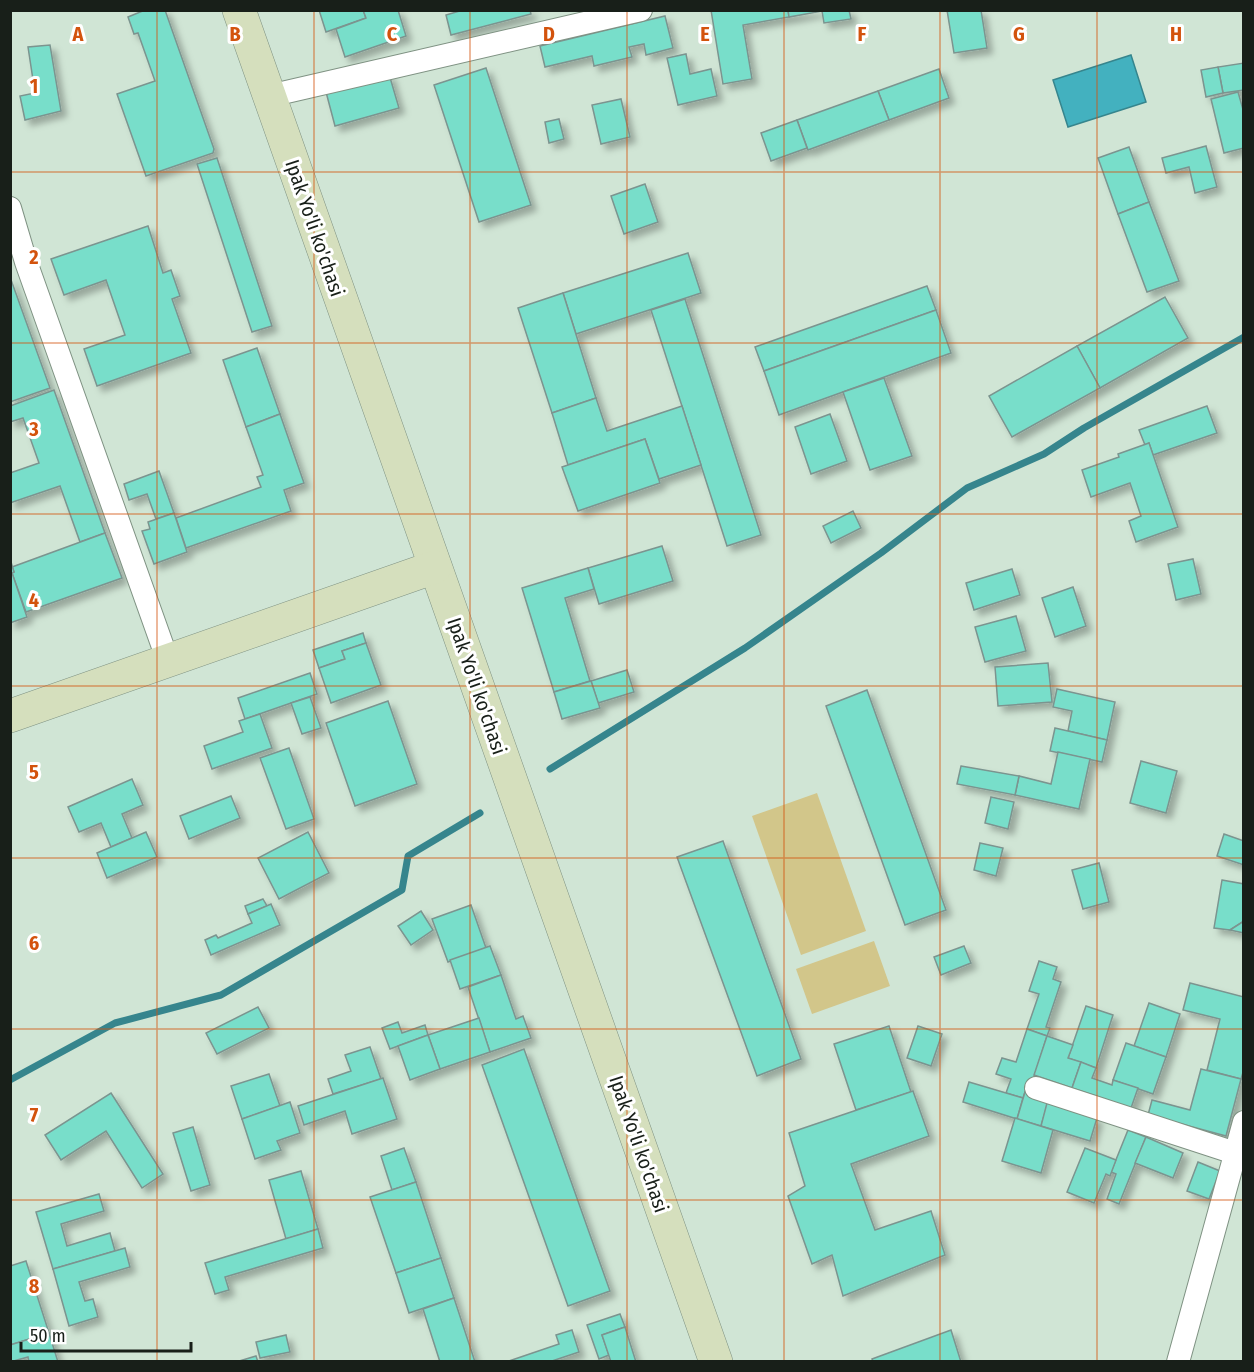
<svg xmlns="http://www.w3.org/2000/svg" width="1254" height="1372" font-family="'Fira Sans Condensed',sans-serif">
	<defs>
		<filter id="shadow"><feDropShadow dx="5.5" dy="5.5" stdDeviation="3" flood-color="#0004"/></filter>
	</defs>
	<rect width="100%" height="100%" fill="#d0e5d5"/>
	<g fill="#d2c68a">
		<polygon points="817,793 866,931 801,955 752,816"/>
		<polygon points="874,941 890,986 812,1014 796,969"/>
	</g>
	<polygon fill="#43b1bf" stroke="#36858d" stroke-width="1.5" points="1131,55 1146,102 1068,127 1053,80"/>
	<g fill="none" stroke-linecap="round" stroke-linejoin="round">
		<g stroke="#36858d" stroke-width="7">
			<polyline points="550,769 745,648 881,553 967,488 1044,454 1084,428 1244,337"/>
			<polyline points="10,1080 115,1023 221,995 402,890 408,856 480,813"/>
		</g>
	</g>
	<g fill="#78deca" stroke="#7b948f" stroke-width="1.5" filter="url(#shadow)">
		<polygon points="145,10 165,10 214,149 213,153 146,176 117,94 155,81 138,33 134,34 128,17"/>
		<polygon points="319,10 363,10 366,18 326,32"/>
		<polygon points="363,10 398,10 406,36 345,57 336,29 366,18"/>
		<polygon points="463,10 530,10 531,14 451,35 446,15"/>
		<polygon points="711,10 788,10 789,17 743,25 752,79 723,84"/>
		<polygon points="788,10 849,10 851,19 824,23 822,11 789,17"/>
		<polygon points="947,10 981,10 987,48 954,53"/>
		<polygon points="665,16 673,48 646,55 644,44 629,47 632,57 594,66 592,56 545,67 540,46"/>
		<polygon points="50,45 61,111 25,120 20,96 35,93 28,47"/>
		<polygon points="686,54 690,74 711,69 717,96 678,105 667,58"/>
		<polygon points="1244,63 1244,90 1223,93 1218,67"/>
		<polygon points="1218,67 1223,93 1206,97 1201,70"/>
		<polygon points="486,68 531,205 479,222 434,85"/>
		<polygon points="939,69 949,98 889,120 878,91"/>
		<polygon points="389,74 399,108 335,126 326,92"/>
		<polygon points="878,91 889,120 808,150 797,120"/>
		<polygon points="1238,92 1244,113 1244,148 1224,153 1211,99"/>
		<polygon points="621,99 630,137 601,144 592,105"/>
		<polygon points="559,119 564,139 549,143 545,122"/>
		<polygon points="797,120 807,148 771,161 761,133"/>
		<polygon points="1206,146 1217,187 1195,193 1189,167 1166,173 1162,158"/>
		<polygon points="1129,147 1149,202 1118,214 1098,158"/>
		<polygon points="217,158 272,326 252,332 197,164"/>
		<polygon points="645,184 658,222 624,234 611,196"/>
		<polygon points="1149,202 1179,281 1147,292 1118,214"/>
		<polygon points="148,226 163,273 171,270 180,296 172,299 191,353 97,386 84,349 125,335 106,280 64,295 51,259"/>
		<polygon points="688,253 701,293 576,334 563,293"/>
		<polygon points="10,277 50,388 10,402"/>
		<polygon points="927,286 936,310 764,371 755,347"/>
		<polygon points="563,293 596,398 552,413 518,308"/>
		<polygon points="1165,297 1188,338 1100,388 1077,346"/>
		<polygon points="685,299 761,535 727,546 651,310"/>
		<polygon points="936,310 951,353 779,415 764,371"/>
		<polygon points="1077,346 1100,388 1012,437 989,396"/>
		<polygon points="257,348 280,414 246,427 223,360"/>
		<polygon points="884,378 912,456 870,470 843,392"/>
		<polygon points="54,390 105,533 80,542 60,486 10,503 10,473 39,463 23,418 10,422 10,406"/>
		<polygon points="596,398 607,431 682,406 701,465 659,479 645,439 568,465 552,413"/>
		<polygon points="1207,406 1217,433 1153,455 1149,443 1145,445 1139,430"/>
		<polygon points="280,414 304,483 284,490 291,511 186,548 176,518 261,487 257,477 263,475 246,427"/>
		<polygon points="830,414 847,461 811,474 795,427"/>
		<polygon points="645,439 660,483 578,511 562,467"/>
		<polygon points="1149,443 1178,527 1136,542 1129,521 1141,516 1130,483 1091,497 1082,470 1119,457 1118,454"/>
		<polygon points="159,471 174,513 156,519 147,494 129,500 124,484"/>
		<polygon points="853,511 861,528 831,543 823,526"/>
		<polygon points="174,513 187,552 154,564 142,531 150,529 148,522"/>
		<polygon points="105,533 122,578 26,612 12,573 14,572 12,567"/>
		<polygon points="662,546 673,581 599,604 588,568"/>
		<polygon points="1193,559 1201,594 1176,600 1168,564"/>
		<polygon points="11,562 14,572 12,573 27,617 10,623"/>
		<polygon points="588,568 594,589 565,598 590,681 554,692 522,588"/>
		<polygon points="1012,569 1020,595 974,610 966,583"/>
		<polygon points="1073,587 1086,626 1055,637 1042,598"/>
		<polygon points="1016,616 1026,651 985,662 975,627"/>
		<polygon points="363,633 366,643 342,651 345,659 319,668 313,650"/>
		<polygon points="366,643 381,685 331,703 319,668 345,659 342,651"/>
		<polygon points="1048,663 1052,702 998,706 995,667"/>
		<polygon points="627,670 634,692 598,703 591,681"/>
		<polygon points="310,673 317,694 245,719 238,698"/>
		<polygon points="591,681 600,708 562,719 554,692"/>
		<polygon points="1057,689 1115,702 1107,740 1068,731 1072,711 1053,707"/>
		<polygon points="867,690 946,910 905,925 826,706"/>
		<polygon points="310,697 321,728 302,734 291,703"/>
		<polygon points="388,701 417,784 355,806 326,723"/>
		<polygon points="260,714 272,748 212,769 204,746 243,732 239,721"/>
		<polygon points="1055,728 1107,740 1102,762 1050,751"/>
		<polygon points="289,748 314,819 286,829 260,758"/>
		<polygon points="1058,752 1090,759 1079,809 1015,795 1019,776 1051,784"/>
		<polygon points="1141,761 1177,771 1166,813 1130,803"/>
		<polygon points="961,766 1019,776 1015,795 957,784"/>
		<polygon points="132,779 143,805 122,814 132,838 111,847 101,823 79,832 68,807"/>
		<polygon points="231,796 240,818 189,839 180,816"/>
		<polygon points="991,797 1014,802 1008,829 985,823"/>
		<polygon points="146,832 157,857 107,878 97,853"/>
		<polygon points="308,832 329,873 279,899 258,858"/>
		<polygon points="1224,834 1244,841 1244,865 1217,856"/>
		<polygon points="723,841 801,1059 757,1076 677,857"/>
		<polygon points="980,843 1003,848 996,876 974,870"/>
		<polygon points="1099,863 1109,902 1083,909 1072,870"/>
		<polygon points="1222,880 1244,884 1244,921 1230,930 1214,928"/>
		<polygon points="263,899 267,906 248,914 245,906"/>
		<polygon points="271,904 280,925 211,955 205,940 216,935 218,938 252,923 248,914"/>
		<polygon points="471,905 486,948 448,962 432,919"/>
		<polygon points="421,911 433,930 411,945 398,926"/>
		<polygon points="1244,921 1244,933 1230,930"/>
		<polygon points="490,946 501,975 460,989 450,960"/>
		<polygon points="964,946 971,963 941,975 934,957"/>
		<polygon points="1039,961 1057,967 1053,979 1061,982 1046,1027 1050,1028 1047,1036 1027,1029 1039,994 1029,991"/>
		<polygon points="501,975 516,1019 523,1016 531,1038 490,1052 468,987"/>
		<polygon points="1190,983 1244,997 1244,1069 1241,1079 1207,1070 1220,1019 1183,1010"/>
		<polygon points="1149,1003 1180,1014 1166,1057 1134,1046"/>
		<polygon points="1086,1006 1113,1015 1096,1068 1068,1058"/>
		<polygon points="258,1007 269,1028 217,1054 206,1033"/>
		<polygon points="479,1018 490,1052 440,1069 428,1035"/>
		<polygon points="398,1022 402,1033 425,1025 428,1035 390,1049 382,1028"/>
		<polygon points="889,1026 911,1092 856,1110 834,1044"/>
		<polygon points="918,1026 942,1034 931,1066 907,1058"/>
		<polygon points="1027,1029 1047,1036 1029,1093 1025,1092 1023,1098 1006,1093 1011,1079 996,1074 1002,1058 1016,1062"/>
		<polygon points="428,1035 440,1069 410,1080 398,1046"/>
		<polygon points="1047,1036 1073,1045 1068,1058 1081,1062 1072,1088 1034,1075"/>
		<polygon points="1126,1043 1166,1057 1153,1094 1113,1080"/>
		<polygon points="370,1047 381,1079 333,1094 328,1079 351,1071 345,1055"/>
		<polygon points="524,1049 610,1291 568,1306 482,1065"/>
		<polygon points="1081,1062 1096,1068 1092,1078 1112,1085 1113,1080 1138,1088 1131,1108 1072,1088"/>
		<polygon points="1201,1069 1241,1079 1226,1136 1148,1115 1152,1100 1190,1110"/>
		<polygon points="269,1074 280,1106 242,1119 231,1086"/>
		<polygon points="383,1078 397,1119 352,1134 345,1111 304,1125 298,1106"/>
		<polygon points="969,1082 1023,1098 1017,1119 963,1102"/>
		<polygon points="913,1091 929,1136 851,1164 875,1230 931,1211 945,1255 843,1296 832,1255 812,1264 788,1196 805,1186 789,1133"/>
		<polygon points="1025,1092 1049,1099 1041,1126 1017,1119"/>
		<polygon points="111,1093 163,1174 142,1188 106,1131 61,1160 45,1135"/>
		<polygon points="290,1102 300,1133 277,1141 281,1150 255,1159 242,1119"/>
		<polygon points="1047,1103 1097,1118 1090,1141 1041,1126"/>
		<polygon points="1015,1118 1053,1130 1041,1173 1002,1161"/>
		<polygon points="193,1127 210,1185 191,1191 173,1133"/>
		<polygon points="1128,1130 1146,1137 1119,1204 1107,1199 1116,1174 1111,1172"/>
		<polygon points="1146,1137 1183,1153 1173,1178 1135,1163"/>
		<polygon points="404,1148 416,1182 392,1190 381,1156"/>
		<polygon points="1085,1148 1116,1160 1110,1176 1106,1174 1094,1203 1067,1192"/>
		<polygon points="1198,1162 1220,1171 1209,1199 1187,1191"/>
		<polygon points="301,1171 318,1229 286,1239 269,1180"/>
		<polygon points="416,1182 441,1258 396,1273 370,1197"/>
		<polygon points="99,1194 104,1211 61,1224 67,1246 110,1233 115,1251 53,1269 36,1212"/>
		<polygon points="318,1229 323,1248 225,1277 229,1290 215,1294 205,1263"/>
		<polygon points="125,1248 130,1267 79,1282 85,1301 93,1299 98,1317 69,1326 53,1269"/>
		<polygon points="441,1258 454,1298 409,1313 396,1273"/>
		<polygon points="26,1261 49,1333 10,1345 10,1266"/>
		<polygon points="454,1298 475,1362 440,1362 423,1309"/>
		<polygon points="620,1314 625,1327 602,1335 609,1355 599,1359 587,1325"/>
		<polygon points="625,1327 636,1362 611,1362 602,1335"/>
		<polygon points="572,1330 579,1352 549,1362 506,1362 559,1344 556,1335"/>
		<polygon points="951,1330 961,1362 873,1362 872,1359"/>
		<polygon points="49,1333 58,1362 29,1362 28,1357 10,1362 10,1345"/>
		<polygon points="286,1335 290,1352 260,1358 256,1342"/>
		<polygon points="256,1356 258,1362 236,1362"/>
	</g>
	<g fill="none" stroke-linecap="round" stroke-linejoin="round">
		<defs>
			<g id="minor">
				<polyline points="269,96 641,10"/>
				<polyline points="10,208 26,262 168,661"/>
				<polyline points="1036,1088 1235,1153"/>
				<polyline points="1178,1362 1244,1122"/>
			</g>
			<g id="secondary">
				<polyline points="239,10 716,1362"/>
				<polyline points="10,716 435,567"/>
			</g>
		</defs>
		<use href="#minor" stroke="#7f9283" stroke-width="24"/>
		<use href="#secondary" stroke="#7f9283" stroke-width="34"/>
		<use href="#minor" stroke="#fff" stroke-width="22"/>
		<use href="#secondary" stroke="#d5dfbd" stroke-width="33"/>
	</g>
	<path fill="none" stroke="#d3530d" stroke-width="1.5" stroke-opacity="0.55" d="M157,10V1362M314,10V1362M470,10V1362M627,10V1362M784,10V1362M940,10V1362M1097,10V1362M10,172H1244M10,343H1244M10,514H1244M10,686H1244M10,858H1244M10,1029H1244M10,1200H1244"/>
	<g text-anchor="middle" stroke-width="6" stroke-linejoin="round" paint-order="stroke">
		<g font-size="20" fill="#181f19" stroke="#fff">
			<text transform="translate(315 228) rotate(71)" y="7">Ipak Yo'li ko'chasi</text>
			<text transform="translate(477 686) rotate(71)" y="7">Ipak Yo'li ko'chasi</text>
			<text transform="translate(639 1144) rotate(71)" y="7">Ipak Yo'li ko'chasi</text>
		</g>
	</g>
	<g font-size="20" text-anchor="middle" font-weight="bold" fill="#d3530d" stroke="#fff" stroke-width="6" stroke-linejoin="round" paint-order="stroke">
		<text x="78" y="41">A</text>
		<text x="235" y="41">B</text>
		<text x="392" y="41">C</text>
		<text x="549" y="41">D</text>
		<text x="705" y="41">E</text>
		<text x="862" y="41">F</text>
		<text x="1019" y="41">G</text>
		<text x="1176" y="41">H</text>
		<text x="34" y="93">1</text>
		<text x="34" y="264">2</text>
		<text x="34" y="436">3</text>
		<text x="34" y="607">4</text>
		<text x="34" y="779">5</text>
		<text x="34" y="950">6</text>
		<text x="34" y="1122">7</text>
		<text x="34" y="1293">8</text>
	</g>
	<rect width="1254" height="1372" fill="none" stroke="#181f19" stroke-width="24"/>
	<path d="M21 1342v9h170v-9" fill="none" stroke="#181f19" stroke-width="3"/>
	<text x="30" y="1342" font-size="18" fill="#181f19" stroke="#ffffff" stroke-width="4.5" paint-order="stroke">50 m</text>
</svg>
